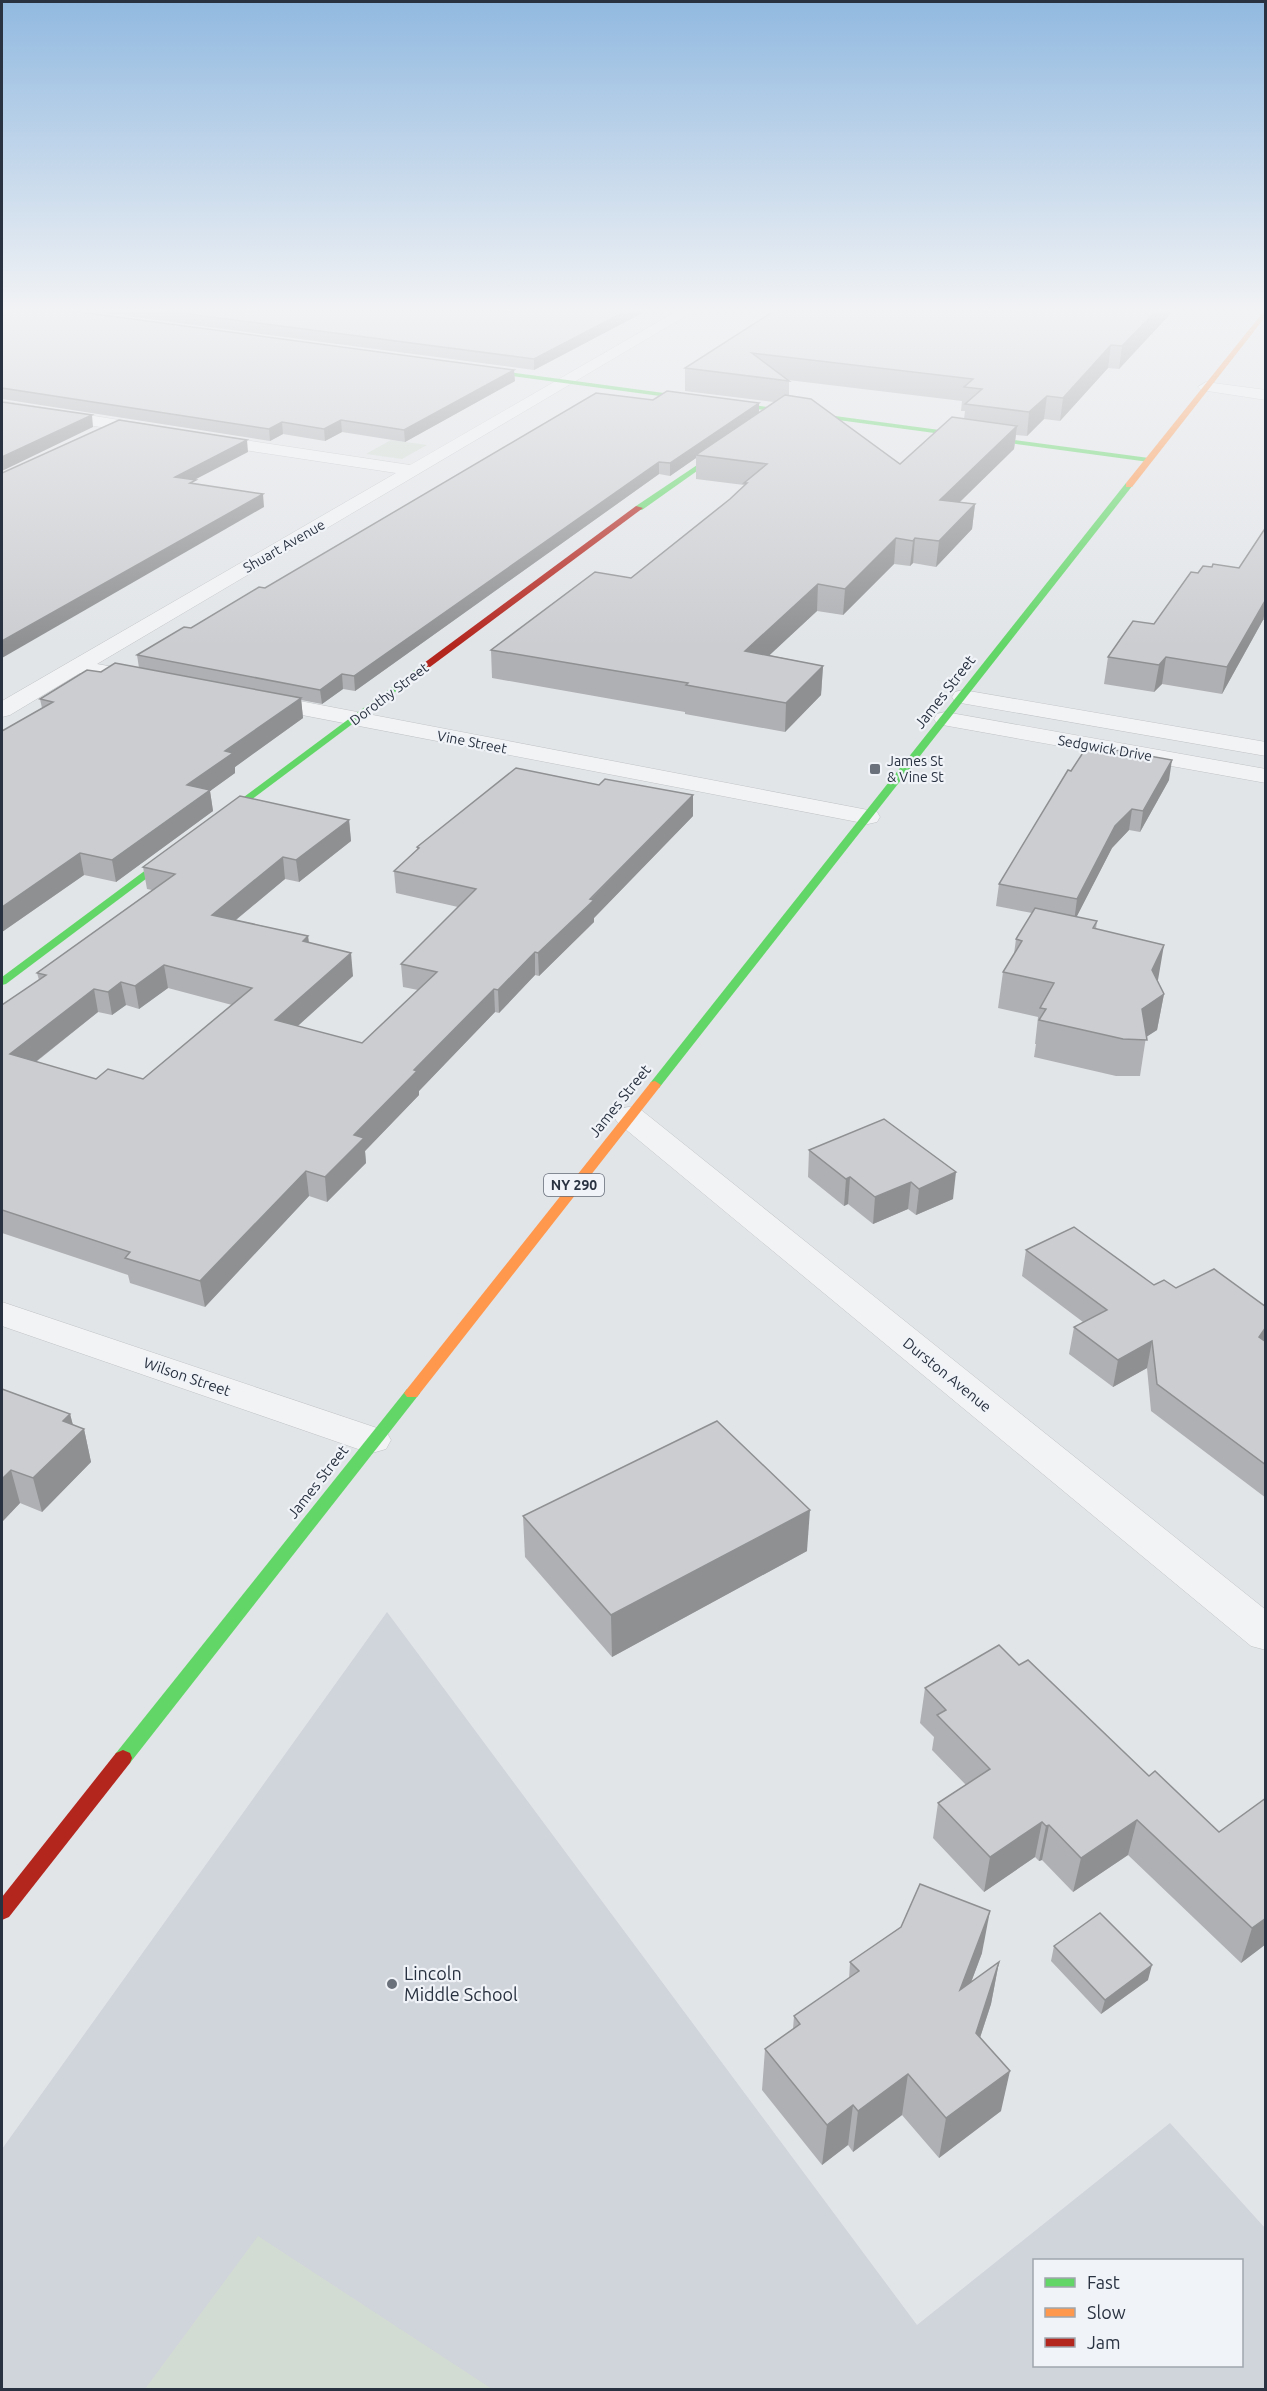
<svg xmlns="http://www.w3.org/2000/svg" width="1267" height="2391" font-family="Ubuntu,sans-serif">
	<rect width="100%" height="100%" fill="#e2e5e8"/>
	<path fill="#d0d4db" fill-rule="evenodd" d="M387,1612L917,2325L1170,2123L1265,2228V2389L2,2390V2149ZM1034,2260H1242V2366H1034Z"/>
	<g fill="#d3dcd3">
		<polygon points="391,440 427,445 402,459 366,454"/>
		<polygon points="258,2236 492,2389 145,2389"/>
	</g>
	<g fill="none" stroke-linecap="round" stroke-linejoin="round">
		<defs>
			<g id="street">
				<polygon points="677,311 694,311 97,664 153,674 156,679 153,684 145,686 80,673 10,715 2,717 2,701 396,473 204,444 196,439 198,436 204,434 410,465"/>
				<polygon points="1206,382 1266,390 1266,400 1201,390 1198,387"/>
				<polygon points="2,401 156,426 164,431 156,436 2,411"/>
				<polygon points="963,690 1266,742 1266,756 955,702 952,697 955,692"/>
				<polygon points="258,693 868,810 877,812 880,817 877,822 868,824 250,705 247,700 250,695"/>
				<polygon points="945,712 1266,769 1266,783 937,724 934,719 937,714"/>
				<polygon points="629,1107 640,1109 1266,1610 1266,1650 1251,1646 618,1123 613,1116 618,1109"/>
				<polygon points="2,1302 386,1431 391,1440 386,1449 372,1453 358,1449 2,1326"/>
			</g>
		</defs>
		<use href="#street" stroke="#c0c3c6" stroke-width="1"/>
		<use href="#street" fill="#f2f3f4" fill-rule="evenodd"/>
		<g fill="#63d668" fill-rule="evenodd">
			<polygon points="470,367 1149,458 1152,460 1149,462 468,370"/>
			<polygon points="730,443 735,444 642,510 636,510 636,506"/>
			<polygon points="1126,483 1133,485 659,1088 651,1088 649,1085 651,1082"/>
			<polygon points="424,663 431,665 6,984 2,985 2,977"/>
			<polygon points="412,1388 417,1389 420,1393 417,1397 130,1763 123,1766 116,1763 114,1758 116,1753 407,1389"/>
		</g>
		<g fill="#ff974d" fill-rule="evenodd">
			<polygon points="1264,311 1266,316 1132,487 1126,487 1126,483"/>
			<polygon points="655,1081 661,1085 659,1088 417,1397 407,1397 404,1393 407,1389 651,1082"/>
		</g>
		<g fill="#b3261e" fill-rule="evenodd">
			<polygon points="636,506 643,508 430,667 424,667 424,663"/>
			<polygon points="123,1750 130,1753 132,1758 130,1763 9,1917 2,1920 2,1897 116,1753"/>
		</g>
	</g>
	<g fill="#afb0b3" fill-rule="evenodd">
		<polygon points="2,311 515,381 405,442 342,432 325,441 283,434 270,441 2,399"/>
		<polygon points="89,311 646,311 534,370"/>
		<path d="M774,311L996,312L998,311H1172L1171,313L1119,369L1108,368L1060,421L1044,419L1027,436L1016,435L1014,449L960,502L975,504L972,529L936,567L913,563L910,566L894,564L843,615L817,611L769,655L823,666L821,695L785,732L685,714V712L492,678L491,650L631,578L730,499L744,486V485L696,479V458L670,476L659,474L355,691L343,689L322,704L301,700L303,718L235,767V773L210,791L213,811L116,882L84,875L2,932V731L42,708L40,699L101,672L139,668L137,655L191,628L265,588L653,400L759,412L774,402L685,391V368ZM788,380L962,401L961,411H965L964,419L900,464L789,396V381Z"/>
		<polygon points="1266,527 1266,620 1263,620 1222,694 1162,684 1154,692 1104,684 1108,657 1154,624 1198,573 1212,567 1239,568"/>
		<polygon points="1169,780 1140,832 1129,830 1112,848 1076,917 1097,921 1096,929 1157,981 1164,994 1157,1030 1146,1037 1140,1076 1116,1076 1034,1057 1036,1044 1035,1044 1038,1017 998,1008 1003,972 1014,954 1016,939 1032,913 996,906 999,884"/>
		<path d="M693,816L594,918V922L539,976L535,975L499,1013L495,1012L419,1091V1095L365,1151L366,1163L327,1202L309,1196L205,1307L130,1283L128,1275L2,1233V1005L39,980L37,973L152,890L147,889L143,867L349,820L351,841L299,882L285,879L236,920L308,936L309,942L353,976L297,1026L362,1043L418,990L403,987L401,964L458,907L396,893L394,871L417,850V847ZM168,988L232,1005L143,1079H96L36,1062L98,1012L112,1015L126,1005L139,1009Z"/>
		<polygon points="884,1119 953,1199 916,1215 908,1209 873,1224 848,1204 844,1206 808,1177 809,1150"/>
		<polygon points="1026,1250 1154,1285 1176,1288 1266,1327 1266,1498 1151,1411 1147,1368 1113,1387 1069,1354 1074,1327 1083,1322 1022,1276"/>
		<polygon points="2,1389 70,1414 73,1425 84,1429 91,1462 42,1512 20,1503 2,1522"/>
		<polygon points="523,1516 807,1551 612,1657 525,1557"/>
		<polygon points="1019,1665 1149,1776 1219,1832 1266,1798 1266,1944 1241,1963 1128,1855 1073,1892 1042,1860 1039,1861 1035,1857 984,1892 933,1838 938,1803 966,1785 932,1750 934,1737 920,1723 925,1688"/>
		<polygon points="1054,1946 1148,1980 1101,2014 1051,1961"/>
		<polygon points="982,1953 971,1982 999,1962 991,2004 980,2038 1001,2111 939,2158 902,2115 853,2152 848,2145 822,2165 762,2090 765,2049 793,2029 794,2016 849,1979 850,1962"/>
	</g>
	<g fill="#8e9092">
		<polygon points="626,311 646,311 534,370 534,359"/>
		<polygon points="1156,311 1172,311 1171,313 1119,369 1122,346"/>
		<polygon points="1111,345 1108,368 1060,421 1063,398"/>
		<polygon points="514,370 515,381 405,442 404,430"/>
		<polygon points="1047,396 1044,419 1027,436 1029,412"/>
		<polygon points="759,403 759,414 696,455 696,458 670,476 670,463"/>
		<polygon points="92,415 93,427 2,471 2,457"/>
		<polygon points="341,420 342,432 325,441 324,429"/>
		<polygon points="282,422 283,434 270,441 269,429"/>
		<polygon points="1017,426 1014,449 937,524 940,500"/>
		<polygon points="247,440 248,452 177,489 175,477"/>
		<polygon points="659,462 659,474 355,691 354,676"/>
		<polygon points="263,494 264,507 2,658 2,641"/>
		<polygon points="975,504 972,529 936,567 939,541"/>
		<polygon points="896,538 894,564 843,615 845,589"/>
		<polygon points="915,538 913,563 910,566 913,541"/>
		<polygon points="818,584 817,611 744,679 745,651"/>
		<polygon points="1266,599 1266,608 1263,620 1222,694 1227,667"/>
		<polygon points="1166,657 1162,684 1154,692 1159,665"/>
		<polygon points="823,666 821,695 785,732 786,703"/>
		<polygon points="342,674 343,689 322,704 320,690"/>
		<polygon points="301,698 303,718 235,767 235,773 210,791 213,811 116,882 112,860 187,785 225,751"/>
		<polygon points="1172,760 1169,780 1140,832 1143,811"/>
		<polygon points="693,795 693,816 594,918 594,922 539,976 538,953"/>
		<polygon points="1132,809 1129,830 1112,848 1074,922 1077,899 1115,826"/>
		<polygon points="349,820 351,841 299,882 296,860"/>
		<polygon points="80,853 84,875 2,932 2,907"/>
		<polygon points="283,857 285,879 215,937 212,915"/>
		<polygon points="308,936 310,959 303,941"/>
		<polygon points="1164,945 1158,980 1146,1006 1164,994 1157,1030 1143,1039 1142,1009 1152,970"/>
		<polygon points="535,952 535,975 499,1013 498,990"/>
		<polygon points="351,953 353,976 278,1044 275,1020"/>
		<polygon points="164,965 168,988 139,1009 135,986"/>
		<polygon points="121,982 126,1005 112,1015 108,992"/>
		<polygon points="94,989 98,1012 15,1078 10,1054"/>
		<polygon points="494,989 495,1012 419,1091 419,1095 365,1151 366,1163 327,1202 325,1177 354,1135 414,1070"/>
		<polygon points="306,1171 309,1196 205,1307 200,1281"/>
		<polygon points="956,1172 953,1199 916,1215 919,1189"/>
		<polygon points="850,1177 848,1204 844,1206 846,1179"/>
		<polygon points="911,1182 908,1209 873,1224 875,1197"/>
		<polygon points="1266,1327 1266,1344 1259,1337"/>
		<polygon points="1152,1341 1147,1368 1113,1387 1118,1360"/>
		<polygon points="70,1414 76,1437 84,1429 91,1462 42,1512 33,1478 63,1421"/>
		<polygon points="11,1470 20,1503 2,1522 2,1479"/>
		<polygon points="810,1510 807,1551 612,1657 611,1615"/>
		<polygon points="1137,1820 1128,1855 1073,1892 1081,1858"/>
		<polygon points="1042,1822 1035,1857 984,1892 990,1857"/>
		<polygon points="1049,1825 1042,1860 1039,1861 1046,1826"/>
		<polygon points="990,1911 982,1953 953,2031 960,1990"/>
		<polygon points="1266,1918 1266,1944 1241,1963 1252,1928"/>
		<polygon points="999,1962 991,2004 968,2074 976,2033"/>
		<polygon points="1152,1965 1148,1980 1101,2014 1105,2000"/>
		<polygon points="1010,2071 1001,2111 939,2158 946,2118"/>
		<polygon points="908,2074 902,2115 853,2152 858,2111"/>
		<polygon points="853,2105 848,2145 822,2165 827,2125"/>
	</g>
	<g fill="#cbcdd0" stroke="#8e9092" stroke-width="1.5" fill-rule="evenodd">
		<polygon points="2,311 72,311 514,370 404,430 341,420 324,429 282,422 269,429 2,388"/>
		<polygon points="165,311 626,311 534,359"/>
		<polygon points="774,311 982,311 996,312 998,311 1156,311 1122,346 1111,345 1063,398 1047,396 1029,412 965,404 982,389 964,387 973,379 752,353 789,381 685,368"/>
		<polygon points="667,391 759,403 670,463 659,462 354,676 342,674 320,690 137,655 184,627 191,628 259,587 265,588 596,393 653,400"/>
		<polygon points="785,395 811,399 900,464 952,417 1017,426 940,500 975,504 939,541 915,538 913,541 896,538 845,589 818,584 745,651 823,666 786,703 686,685 688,683 491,650 595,572 631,578 730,499 747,483 744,483 767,464 696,455"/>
		<polygon points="2,402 92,415 2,457"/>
		<polygon points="119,420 247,440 175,477 196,480 190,483 263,494 2,641 2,473"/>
		<polygon points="1266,527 1266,599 1227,667 1166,657 1159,665 1108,657 1133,621 1154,624 1191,572 1198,573 1203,566 1212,567 1213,564 1239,568"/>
		<polygon points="115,663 301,698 225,751 233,753 187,785 210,790 112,860 80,853 2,907 2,731 53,702 40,699 87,670 101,672"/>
		<polygon points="1088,745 1172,760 1143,811 1132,809 1115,826 1077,899 999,884 1068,770 1071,771"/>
		<path d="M516,768L599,785L605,779L693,795L590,899L594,900L538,953L535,952L498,990L494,989L414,1070L417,1071L354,1135L364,1138L325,1177L306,1171L200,1281L125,1258L130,1252L2,1210V1005L46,975L37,973L175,874L143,867L240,796L349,820L296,860L283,857L212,915L308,936L303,941L351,953L275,1020L362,1043L437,972L401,964L476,889L394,871L419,848L417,847ZM164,965L252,988L143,1079L108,1069L96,1079L10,1054L94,989L108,992L121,982L135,986Z"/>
		<polygon points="1035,908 1097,921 1093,928 1164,945 1152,970 1164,994 1142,1009 1147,1040 1123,1039 1039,1020 1046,1009 1040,1008 1054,983 1003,972 1022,941 1016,939"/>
		<polygon points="884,1119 956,1172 919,1189 911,1182 875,1197 850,1177 846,1179 809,1150"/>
		<polygon points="1074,1227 1154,1285 1164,1280 1176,1288 1214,1269 1266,1307 1266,1327 1259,1337 1266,1342 1266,1465 1157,1384 1152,1341 1118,1360 1074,1327 1107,1310 1026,1250"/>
		<polygon points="2,1389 70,1414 63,1421 84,1429 33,1478 11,1470 2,1479"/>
		<polygon points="717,1421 810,1510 611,1615 523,1516"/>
		<polygon points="999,1645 1019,1665 1028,1660 1149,1776 1155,1771 1219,1832 1266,1798 1266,1918 1252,1928 1137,1820 1081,1858 1049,1825 1046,1826 1042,1822 990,1857 938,1803 990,1769 937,1715 946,1710 925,1688"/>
		<polygon points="920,1884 990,1911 960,1990 999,1962 976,2033 1010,2071 946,2118 908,2074 858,2111 853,2105 827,2125 765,2049 800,2024 794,2016 859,1971 850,1962 901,1927"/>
		<polygon points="1100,1913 1152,1965 1105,2000 1054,1946"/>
	</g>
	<linearGradient id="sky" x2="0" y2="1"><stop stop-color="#91b9e0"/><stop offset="0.48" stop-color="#f2f3f5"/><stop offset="1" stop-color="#f2f3f5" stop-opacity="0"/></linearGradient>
	<rect width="1267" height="646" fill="url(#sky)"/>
	<g fill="#6a717b" stroke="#f0f3f7" stroke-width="2">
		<rect x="869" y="763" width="12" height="12" rx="3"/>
		<circle cx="392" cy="1984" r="6"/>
	</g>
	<g text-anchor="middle" stroke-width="4.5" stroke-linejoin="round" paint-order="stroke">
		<g font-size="14" fill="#293241" stroke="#f0f3f7">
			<text transform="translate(284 546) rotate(-30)" y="5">Shuart Avenue</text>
			<text transform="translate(389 694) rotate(-37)" y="5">Dorothy Street</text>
			<text transform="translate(472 742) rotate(11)" y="5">Vine Street</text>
			<text transform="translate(1105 748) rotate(10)" y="5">Sedgwick Drive</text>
		</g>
		<g font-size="14" fill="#293241" stroke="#f0f3f7" text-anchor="start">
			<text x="887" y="766">James St<tspan x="887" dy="16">&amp; Vine St</tspan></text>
		</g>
		<rect fill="#f0f3f7" stroke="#656c78" stroke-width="1.5" x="544" y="1174" width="60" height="22" rx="4.5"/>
		<g font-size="14" font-weight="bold" fill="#293241">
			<text x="574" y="1190">NY 290</text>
		</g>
		<g font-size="15" fill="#293241" stroke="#f0f3f7">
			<text transform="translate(945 692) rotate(-52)" y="5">James Street</text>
			<text transform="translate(620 1101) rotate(-51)" y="5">James Street</text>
			<text transform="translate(947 1375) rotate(39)" y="5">Durston Avenue</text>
			<text transform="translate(187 1377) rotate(19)" y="5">Wilson Street</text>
			<text transform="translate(318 1482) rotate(-52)" y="5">James Street</text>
		</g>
		<g font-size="18" fill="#293241" stroke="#f0f3f7" text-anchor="start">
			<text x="404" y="1980">Lincoln<tspan x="404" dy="21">Middle School</tspan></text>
		</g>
	</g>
	<rect width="1267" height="2391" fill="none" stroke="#293241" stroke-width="6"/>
	<rect x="1033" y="2259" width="210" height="108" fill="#f0f3f7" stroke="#a0a6ae" stroke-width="1.5"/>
	<rect x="1045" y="2278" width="30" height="9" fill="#63d668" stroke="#a0a6ae" stroke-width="1.5"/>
	<text x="1087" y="2289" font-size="18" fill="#293241">Fast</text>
	<rect x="1045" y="2308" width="30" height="9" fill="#ff974d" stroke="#a0a6ae" stroke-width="1.5"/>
	<text x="1087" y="2319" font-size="18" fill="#293241">Slow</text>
	<rect x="1045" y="2338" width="30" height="9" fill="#b3261e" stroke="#a0a6ae" stroke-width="1.5"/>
	<text x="1087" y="2349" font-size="18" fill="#293241">Jam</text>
</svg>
